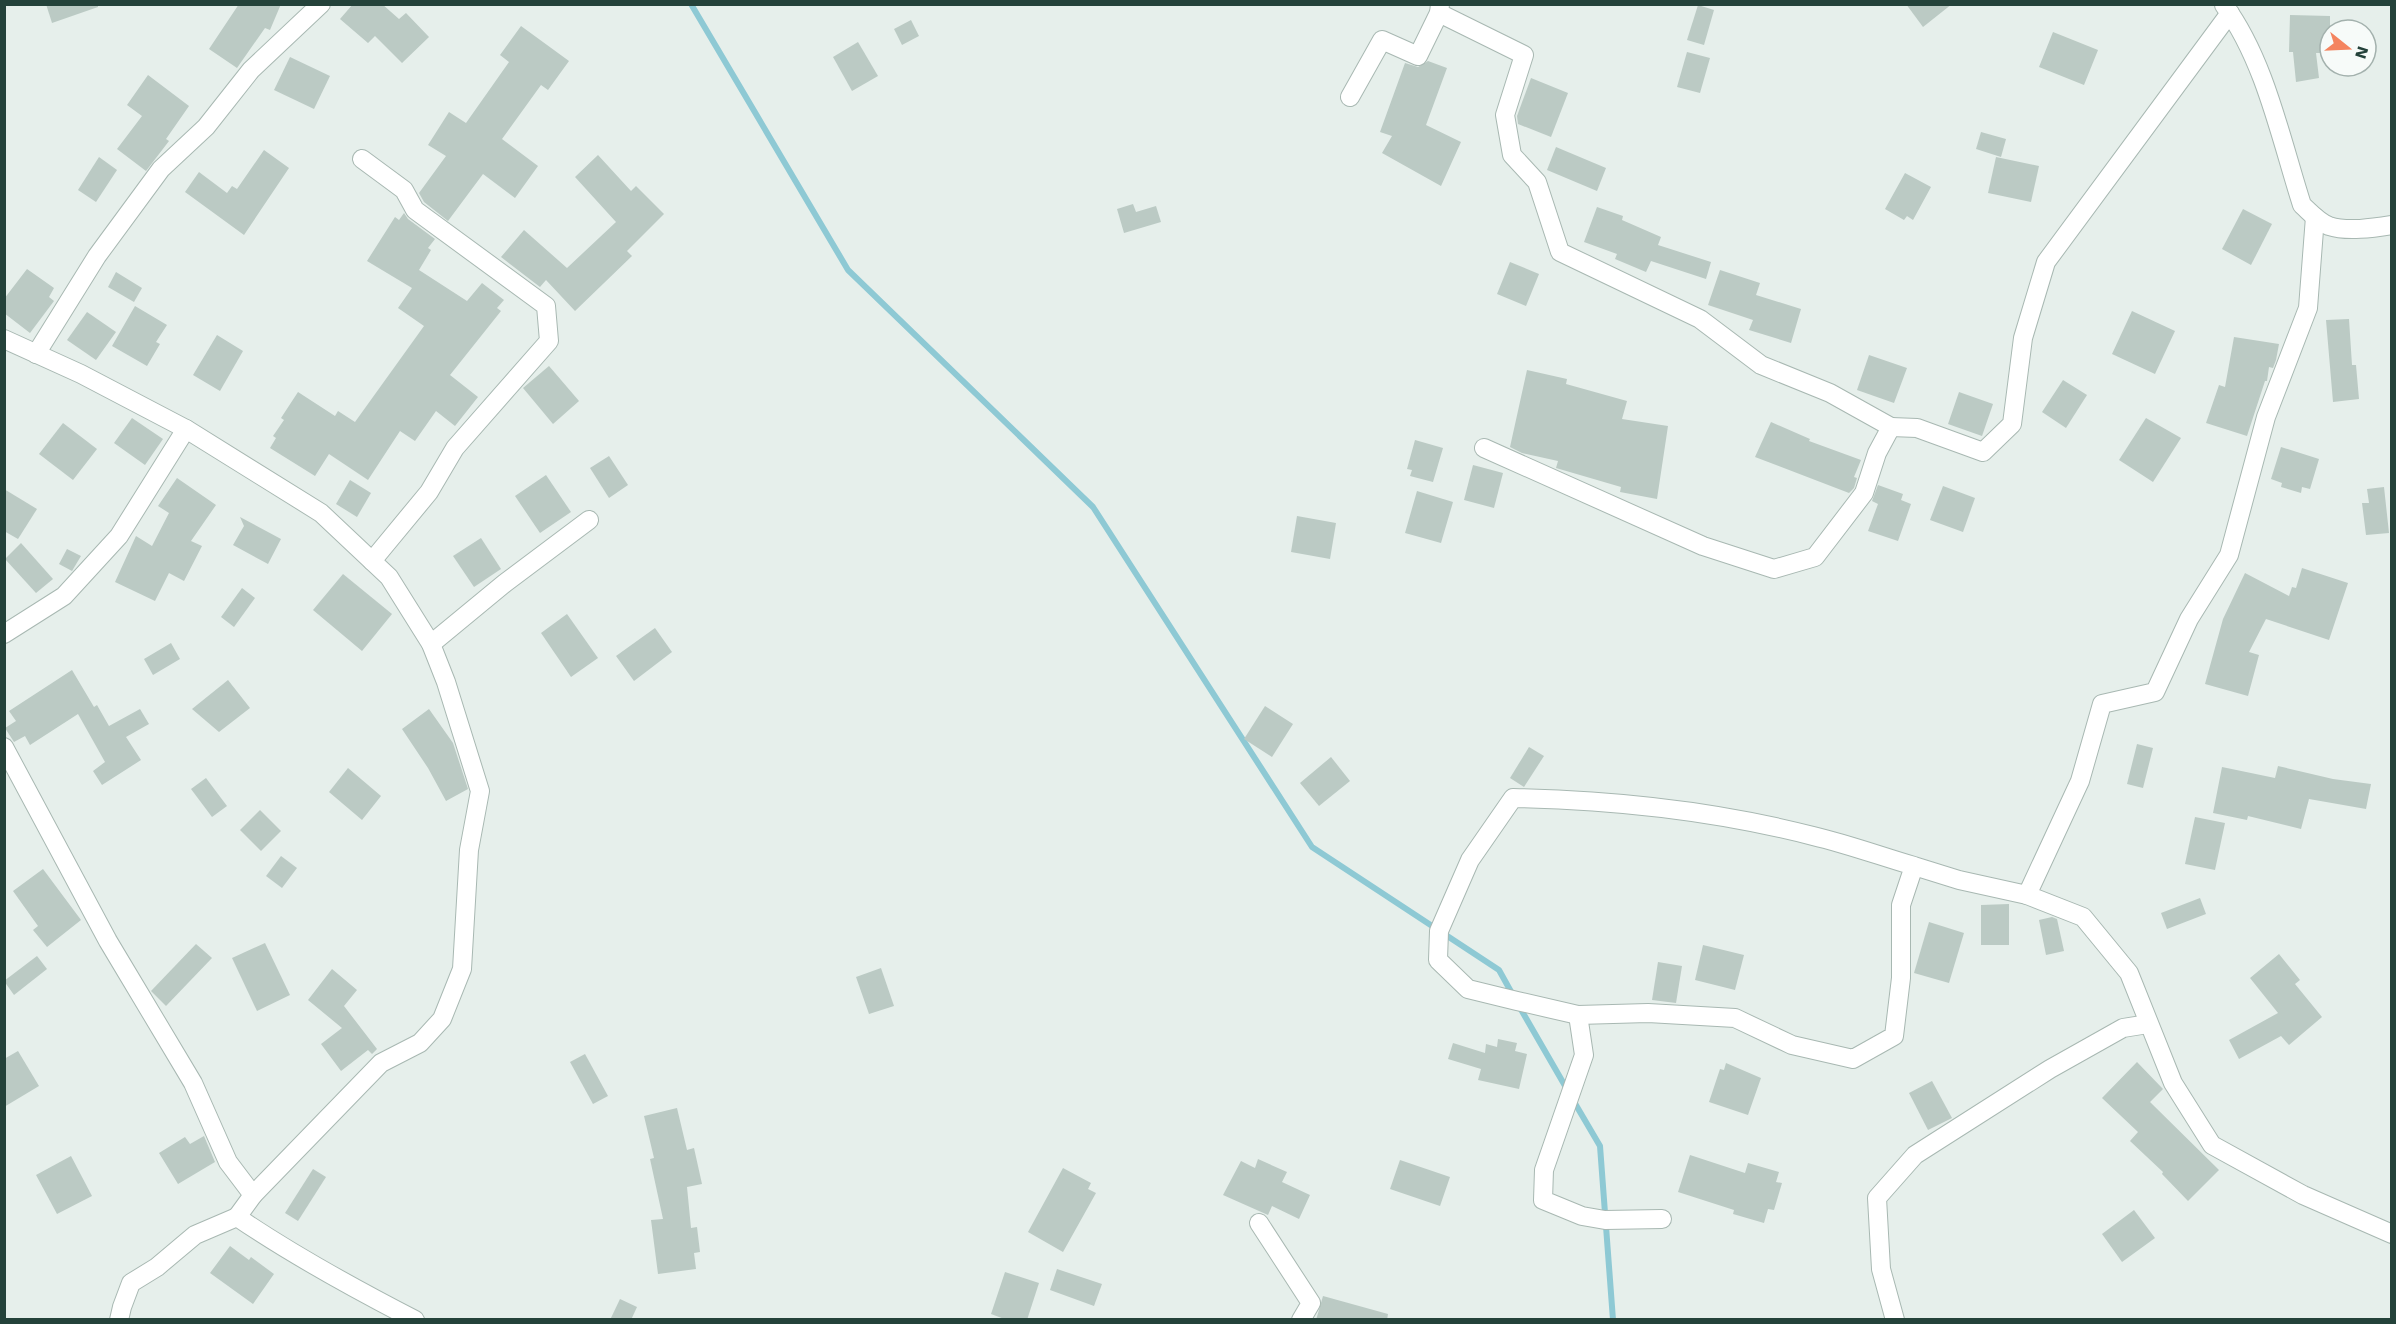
<svg xmlns="http://www.w3.org/2000/svg" width="2396" height="1324" font-family="'Work Sans',sans-serif">
	<rect width="100%" height="100%" fill="#e6efeb"/>
	<g fill="none" stroke-linecap="round" stroke-linejoin="round">
		<g stroke="#8ec9d4" stroke-width="6">
			<polyline points="691,4 848,270 1093,507 1312,847 1499,970 1514,997"/>
			<polyline points="1519,1006 1568,1091"/>
			<polyline points="1573,1100 1600,1146 1613,1320"/>
		</g>
	</g>
	<g fill="#bbcac4">
		<polygon points="46,4 98,4 98,7 52,23"/>
		<polygon points="239,4 281,4 270,30 265,28 237,68 209,49"/>
		<polygon points="353,4 382,4 399,19 406,13 429,37 402,63 375,36 368,43 340,19"/>
		<polygon points="1906,4 1952,4 1923,27"/>
		<polygon points="1698,5 1714,10 1704,45 1687,40"/>
		<polygon points="2290,15 2330,16 2330,53 2316,53 2319,78 2296,82 2293,52 2289,52"/>
		<polygon points="911,20 919,36 902,45 894,29"/>
		<polygon points="521,26 569,61 548,90 541,85 502,139 538,166 515,198 483,174 448,221 424,202 419,193 446,156 428,145 449,112 466,123 509,62 500,55"/>
		<polygon points="2053,32 2098,50 2084,85 2039,67"/>
		<polygon points="858,42 878,76 852,91 833,57"/>
		<polygon points="1687,52 1710,58 1700,93 1677,87"/>
		<polygon points="290,57 330,76 314,109 274,90"/>
		<polygon points="1428,61 1447,68 1426,125 1461,142 1441,186 1382,153 1392,136 1380,132 1405,63 1418,67"/>
		<polygon points="148,75 189,106 166,139 169,141 146,171 117,149 142,116 127,105"/>
		<polygon points="1531,78 1568,93 1551,137 1518,124 1517,116"/>
		<polygon points="1981,132 2006,139 2001,157 1976,149"/>
		<polygon points="1556,147 1606,168 1597,191 1547,170"/>
		<polygon points="264,150 289,168 244,235 185,192 199,172 227,193 232,186 237,189"/>
		<polygon points="598,155 631,191 636,186 664,214 627,251 632,256 575,311 546,280 540,287 501,257 524,230 567,268 616,222 575,177"/>
		<polygon points="99,157 117,170 96,202 78,190"/>
		<polygon points="1996,157 2039,166 2031,202 1988,193"/>
		<polygon points="1905,173 1931,187 1913,220 1907,216 1904,220 1885,209"/>
		<polygon points="1133,204 1136,212 1156,206 1161,222 1124,233 1117,209"/>
		<polygon points="1597,207 1623,216 1622,220 1661,237 1658,245 1711,262 1706,279 1651,261 1646,272 1615,259 1617,254 1584,242"/>
		<polygon points="2243,209 2272,224 2251,265 2222,249"/>
		<polygon points="404,213 408,219 435,239 428,248 431,250 419,270 467,301 482,283 504,300 497,308 501,311 450,375 478,397 455,426 436,411 415,441 400,431 368,480 329,454 315,476 270,448 276,438 273,436 284,420 281,418 298,392 335,416 338,411 355,422 424,326 398,308 412,288 367,261 395,217 399,220"/>
		<polygon points="1510,262 1539,274 1526,306 1497,294"/>
		<polygon points="27,269 54,288 49,297 54,301 30,333 4,313 4,299"/>
		<polygon points="1720,270 1760,283 1756,295 1801,309 1791,343 1749,330 1753,320 1708,305"/>
		<polygon points="116,272 142,288 134,302 108,287"/>
		<polygon points="135,306 167,325 156,342 160,344 147,366 112,346"/>
		<polygon points="2132,311 2175,331 2155,374 2112,354"/>
		<polygon points="87,312 116,332 96,360 67,340"/>
		<polygon points="2349,319 2352,365 2356,365 2359,399 2333,402 2326,320"/>
		<polygon points="217,335 243,351 220,391 193,375"/>
		<polygon points="2234,337 2279,344 2276,360 2273,368 2269,367 2267,381 2265,381 2247,436 2206,423 2219,385 2225,387"/>
		<polygon points="1869,355 1907,368 1894,403 1857,390"/>
		<polygon points="549,366 579,401 553,424 523,388"/>
		<polygon points="1527,370 1567,379 1566,384 1627,401 1622,419 1668,426 1657,499 1620,492 1621,487 1556,468 1558,461 1522,453 1510,447"/>
		<polygon points="2063,380 2087,395 2066,428 2042,412"/>
		<polygon points="1959,392 1993,404 1982,436 1948,424"/>
		<polygon points="132,418 163,439 145,465 114,443"/>
		<polygon points="2146,418 2181,438 2153,482 2119,460"/>
		<polygon points="1771,422 1810,439 1809,441 1861,460 1854,477 1857,478 1854,488 1849,493 1755,457"/>
		<polygon points="63,423 97,449 73,480 39,454"/>
		<polygon points="1415,440 1443,448 1433,482 1410,476 1412,470 1407,469"/>
		<polygon points="2281,447 2319,459 2310,489 2302,487 2301,493 2281,487 2282,483 2271,479"/>
		<polygon points="609,456 628,485 609,498 590,468"/>
		<polygon points="1473,465 1503,473 1494,508 1464,500"/>
		<polygon points="546,475 571,512 540,533 515,496"/>
		<polygon points="177,478 216,505 191,541 202,546 184,581 169,573 155,601 115,582 136,536 152,546 169,513 158,506"/>
		<polygon points="350,480 371,493 357,517 336,504"/>
		<polygon points="1878,485 1903,494 1901,500 1911,504 1898,541 1868,531 1878,504 1872,501"/>
		<polygon points="1943,486 1975,498 1963,532 1930,520"/>
		<polygon points="2384,487 2389,533 2366,535 2362,503 2369,503 2367,489"/>
		<polygon points="4,489 37,509 18,539 4,531"/>
		<polygon points="1417,491 1453,502 1441,543 1405,533"/>
		<polygon points="1297,516 1336,523 1330,559 1291,552"/>
		<polygon points="240,517 281,539 268,564 233,545 244,526"/>
		<polygon points="481,538 501,569 474,587 453,556"/>
		<polygon points="21,543 53,579 36,593 5,559"/>
		<polygon points="67,549 81,556 72,571 59,564"/>
		<polygon points="2302,568 2348,583 2329,640 2266,619 2249,652 2259,655 2248,696 2205,684 2223,619 2245,573 2289,596 2292,587 2296,588"/>
		<polygon points="343,574 392,614 362,651 313,610"/>
		<polygon points="242,588 255,598 234,627 221,617"/>
		<polygon points="567,614 598,658 571,677 541,633"/>
		<polygon points="655,628 672,652 634,681 616,656"/>
		<polygon points="171,643 180,659 153,675 144,659"/>
		<polygon points="72,670 94,707 97,705 109,726 140,709 149,724 126,737 141,760 102,785 93,771 105,762 78,714 30,745 25,736 14,742 5,728 16,721 9,711"/>
		<polygon points="228,680 250,708 219,732 192,709"/>
		<polygon points="1265,706 1293,724 1272,757 1244,739"/>
		<polygon points="429,709 453,743 468,789 446,801 428,768 402,729"/>
		<polygon points="2137,744 2153,748 2143,788 2127,784"/>
		<polygon points="1529,747 1544,756 1524,787 1510,778"/>
		<polygon points="1331,757 1350,781 1319,806 1300,783"/>
		<polygon points="2278,766 2333,779 2371,784 2366,809 2309,799 2301,829 2248,816 2247,820 2213,813 2222,767 2275,778"/>
		<polygon points="348,768 381,796 362,820 329,792"/>
		<polygon points="206,778 227,806 212,817 191,789"/>
		<polygon points="260,810 281,831 261,851 240,830"/>
		<polygon points="2195,817 2225,823 2215,870 2185,864"/>
		<polygon points="281,856 297,868 282,888 266,876"/>
		<polygon points="43,869 81,920 47,947 33,930 38,926 13,891"/>
		<polygon points="2200,898 2206,914 2167,929 2161,913"/>
		<polygon points="2009,904 2009,945 1981,945 1981,905"/>
		<polygon points="2052,917 2057,919 2064,951 2046,955 2039,920"/>
		<polygon points="1929,922 1964,933 1949,983 1914,973"/>
		<polygon points="265,943 290,995 257,1011 232,958"/>
		<polygon points="196,944 212,958 166,1006 151,991"/>
		<polygon points="1703,945 1744,955 1735,990 1695,980"/>
		<polygon points="2279,954 2300,980 2295,984 2322,1017 2289,1045 2281,1036 2239,1059 2229,1040 2278,1013 2250,978"/>
		<polygon points="37,956 47,969 14,995 4,981"/>
		<polygon points="1658,962 1682,966 1676,1003 1652,1000"/>
		<polygon points="881,968 894,1006 869,1014 856,977"/>
		<polygon points="332,969 357,990 344,1006 377,1049 372,1054 368,1050 341,1071 321,1044 342,1028 308,1000"/>
		<polygon points="1498,1039 1517,1043 1515,1051 1527,1054 1519,1089 1478,1080 1481,1069 1448,1059 1453,1043 1485,1053 1486,1044 1497,1047"/>
		<polygon points="18,1051 39,1086 4,1107 4,1059"/>
		<polygon points="585,1054 608,1096 593,1104 570,1062"/>
		<polygon points="2137,1062 2163,1089 2150,1102 2219,1170 2188,1201 2162,1174 2163,1172 2130,1141 2138,1132 2102,1098"/>
		<polygon points="1726,1063 1761,1078 1748,1115 1709,1102 1720,1069 1724,1070"/>
		<polygon points="1932,1081 1952,1118 1928,1130 1909,1093"/>
		<polygon points="677,1108 687,1150 694,1148 702,1184 687,1187 691,1228 697,1227 700,1252 694,1253 696,1269 658,1274 651,1220 663,1219 650,1159 654,1158 644,1116"/>
		<polygon points="204,1136 215,1162 178,1184 159,1153 185,1137 190,1144"/>
		<polygon points="1690,1155 1745,1173 1748,1163 1779,1172 1776,1182 1782,1183 1774,1210 1768,1209 1764,1223 1733,1214 1734,1210 1678,1192"/>
		<polygon points="71,1156 92,1196 57,1214 36,1175"/>
		<polygon points="1258,1159 1287,1172 1282,1182 1310,1195 1299,1219 1272,1206 1268,1215 1223,1195 1241,1161 1255,1168"/>
		<polygon points="1400,1160 1450,1177 1440,1206 1390,1189"/>
		<polygon points="1063,1168 1091,1183 1088,1189 1096,1193 1063,1252 1028,1232"/>
		<polygon points="313,1169 326,1177 298,1221 285,1213"/>
		<polygon points="2134,1210 2155,1238 2122,1262 2102,1234"/>
		<polygon points="230,1246 249,1260 251,1257 274,1274 253,1304 210,1273"/>
		<polygon points="1057,1269 1102,1284 1094,1306 1050,1290"/>
		<polygon points="1005,1272 1039,1283 1027,1320 1007,1320 991,1314"/>
		<polygon points="1323,1296 1388,1314 1387,1320 1316,1320"/>
		<polygon points="620,1299 637,1307 631,1320 610,1320"/>
	</g>
	<g fill="none" stroke-linecap="round" stroke-linejoin="round">
		<defs>
			<g id="minor">
				<path d="M2224,5C2265,60 2281,140 2302,205C2310,212 2318,222 2329,226C2347,232 2373,228 2392,225"/>
				<polyline points="1439,13 1524,55 1505,115 1512,155 1537,182 1560,252 1700,319 1761,365 1830,393 1891,427"/>
				<polyline points="1350,97 1382,40 1418,56 1439,13 1440,4"/>
				<polyline points="362,159 404,190 415,210 546,306 549,341 455,448 429,492 372,561"/>
				<polyline points="2315,217 2308,308 2266,417 2229,555 2189,619 2155,692 2102,704 2080,781 2027,895 2083,917 2129,973 2173,1083 2212,1145 2303,1195 2392,1234"/>
				<polyline points="4,339 81,374 186,429 119,536 64,596 4,634"/>
				<polyline points="36,354 97,256 161,169 206,127 251,70 321,4"/>
				<polyline points="186,429 321,513 389,577 431,644 446,682 480,791 469,850 462,969 442,1019 420,1043 381,1063 253,1195"/>
				<polyline points="1484,448 1703,546 1774,569 1815,557 1864,493 1877,453 1891,427 1917,428 1983,452 2012,424 2023,338 2046,262 2230,13"/>
				<polyline points="431,644 505,583 589,520"/>
				<polyline points="4,747 108,941 193,1083 228,1162 253,1195 237,1217"/>
				<path d="M1914,866C1880,856 1847,844 1813,836C1716,811 1613,800 1513,798L1470,860L1439,931L1438,960L1468,989L1517,1001L1578,1015L1648,1013L1735,1018L1792,1045L1853,1059L1894,1036L1901,978V905L1914,866L1959,880L2027,895"/>
				<polyline points="1578,1015 1584,1055 1544,1170 1543,1200 1582,1216 1605,1220 1662,1219"/>
				<polyline points="1259,1223 1311,1303 1301,1320"/>
				<path d="M119,1320L122,1307L131,1283L157,1267L195,1235L237,1217C294,1256 353,1288 415,1320"/>
				<polyline points="1895,1320 1881,1269 1877,1198 1915,1155 2050,1069 2123,1028 2148,1024"/>
			</g>
		</defs>
		<use href="#minor" stroke="#a8b8b2" stroke-width="20"/>
		<use href="#minor" stroke="#fff" stroke-width="18"/>
	</g>
	<rect width="2396" height="1324" fill="none" stroke="#24423a" stroke-width="12"/>
	<g transform="translate(2348 48) rotate(108)"><circle r="28" fill="#f7fbf9" stroke="#a3b1ad" stroke-width="1.5"/>
	<path d="M0-4.5L10 22L0 15L-10 22Z" fill="#f4845f"/>
	<text y="-9" font-size="16" font-weight="bold" text-anchor="middle" fill="#24423a">N</text>
	</g>
</svg>
